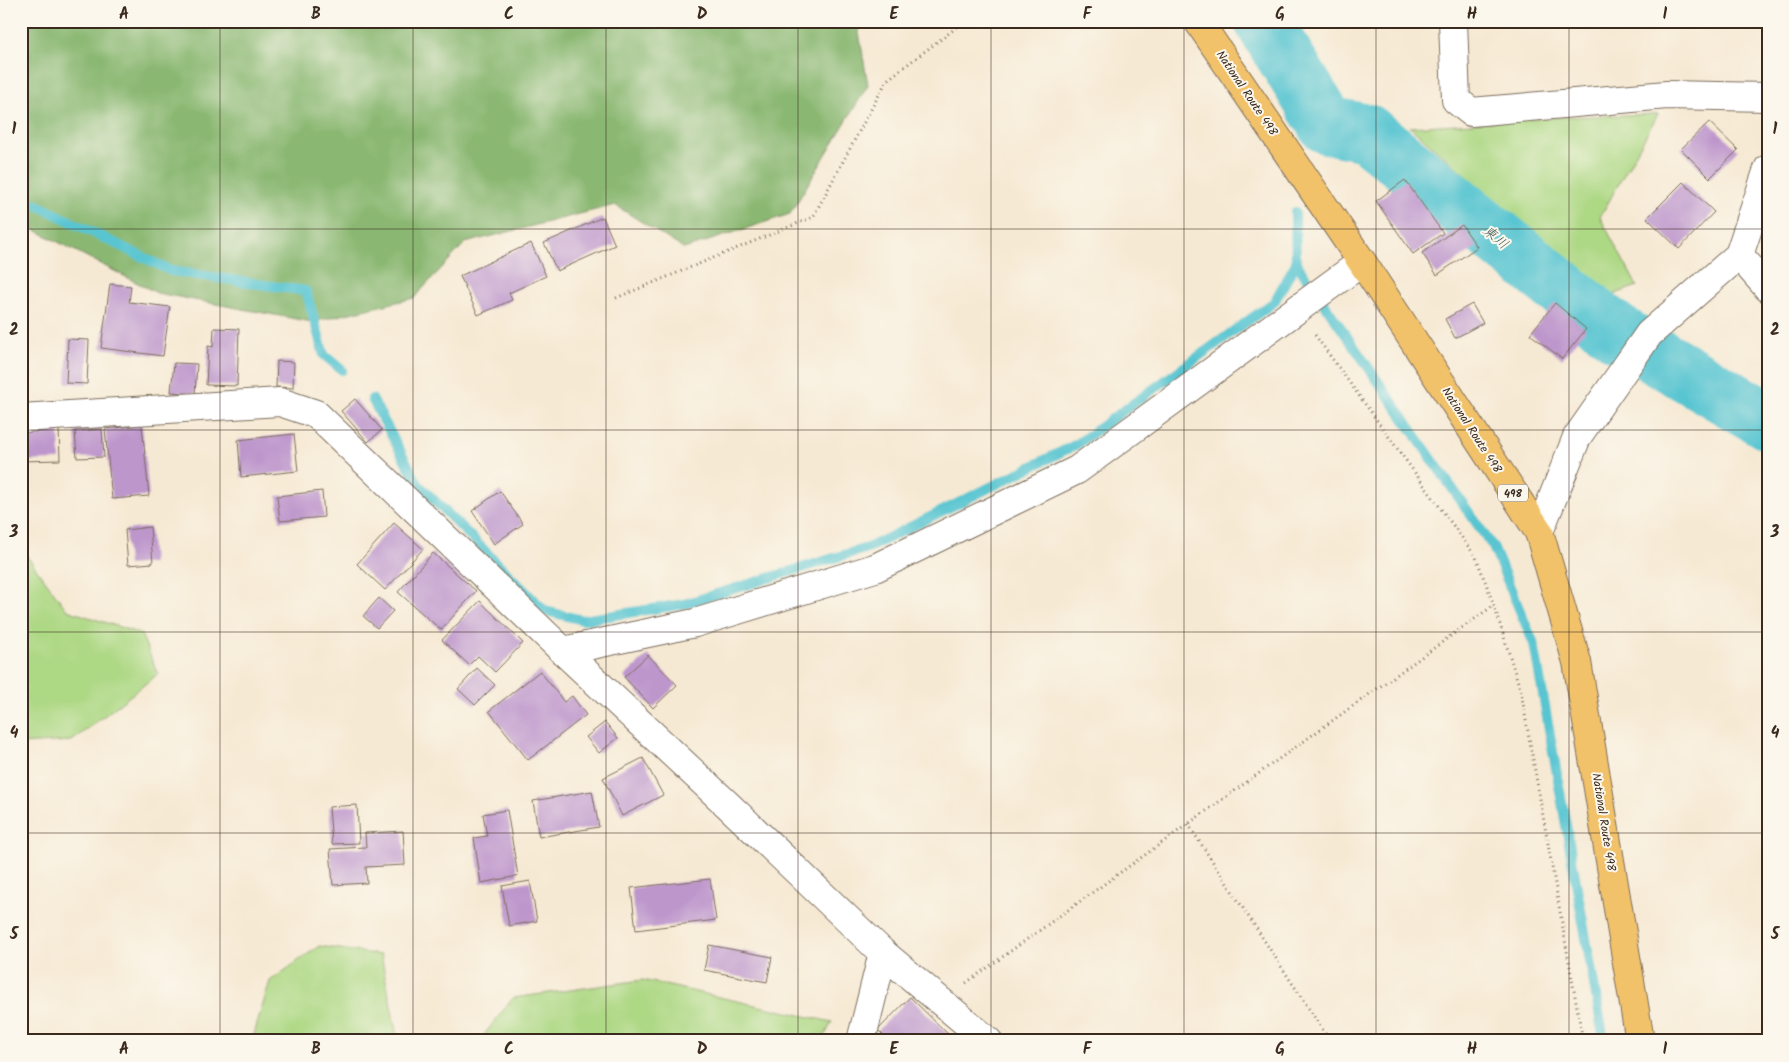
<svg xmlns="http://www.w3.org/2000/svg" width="1789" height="1062" font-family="Kalam,'Klee One',sans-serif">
	<rect width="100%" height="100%" fill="#fbf7ec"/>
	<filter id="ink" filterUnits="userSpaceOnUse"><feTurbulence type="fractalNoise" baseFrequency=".02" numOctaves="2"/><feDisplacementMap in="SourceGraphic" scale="10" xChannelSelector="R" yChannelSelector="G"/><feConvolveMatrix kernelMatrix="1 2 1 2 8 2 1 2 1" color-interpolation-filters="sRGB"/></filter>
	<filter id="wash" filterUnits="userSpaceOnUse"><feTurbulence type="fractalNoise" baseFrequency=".0096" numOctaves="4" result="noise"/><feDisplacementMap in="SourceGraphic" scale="20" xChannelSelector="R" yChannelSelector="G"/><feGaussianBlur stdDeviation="1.12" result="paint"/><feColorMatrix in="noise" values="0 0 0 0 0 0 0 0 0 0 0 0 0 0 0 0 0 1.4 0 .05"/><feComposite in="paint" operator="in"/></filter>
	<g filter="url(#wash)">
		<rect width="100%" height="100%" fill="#f6e9d3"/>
		<g fill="#add884" stroke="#748151">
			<polygon points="1658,114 1600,217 1637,286 1610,296 1552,250 1410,127 1565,117"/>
			<polygon points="21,548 67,610 141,634 158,674 72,741 21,744"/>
			<polygon points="319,946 381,955 398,1041 252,1041 270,981"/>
			<polygon points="642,980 832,1022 822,1041 479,1041 513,998"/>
		</g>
		<polygon fill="#8ab872" stroke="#627148" points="21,21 857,21 868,85 790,214 684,249 615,205 465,243 414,298 312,322 157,293 29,227 21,217"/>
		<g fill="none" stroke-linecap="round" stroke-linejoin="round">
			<g stroke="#59c5d1" stroke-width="10">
				<polyline points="21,197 171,271 306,291 324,355 342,370"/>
				<polyline points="1296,263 1493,547 1534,644 1604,1041"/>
				<polyline points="372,399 418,484 545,611 583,620 684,604 870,547 1077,444 1274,302 1296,263 1295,212"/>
			</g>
			<polyline stroke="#59c5d1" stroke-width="58" points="1263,21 1327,125 1367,133 1616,332 1768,421"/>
		</g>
		<g id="blocks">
			<g fill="#bd96cc">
				<polygon points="1709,122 1738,150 1710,178 1681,149"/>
				<polygon points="1405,180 1443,233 1413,254 1376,201"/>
				<polygon points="1683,182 1714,212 1679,249 1647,218"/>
				<polygon points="603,217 615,245 557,271 544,243"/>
				<polygon points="1462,225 1477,247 1437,275 1422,253"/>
				<polygon points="531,243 546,276 509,293 512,300 478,315 460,276"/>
				<polygon points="21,251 27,252 22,290 21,290"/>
				<polygon points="110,284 131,286 129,302 170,307 163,356 101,348"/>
				<polygon points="1555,303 1586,329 1562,359 1530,334"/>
				<polygon points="1472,304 1483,323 1455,338 1445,319"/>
				<polygon points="214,328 239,329 237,386 206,385 208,346 213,347"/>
				<polygon points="68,339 89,340 87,384 66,383"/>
				<polygon points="277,361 294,362 293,388 276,387"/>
				<polygon points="174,363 197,364 195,394 171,392"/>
				<polygon points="355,399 382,430 368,442 341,411"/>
				<polygon points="142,425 149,496 112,499 105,429"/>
				<polygon points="59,429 60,460 21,461 21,431"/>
				<polygon points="102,429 104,457 77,458 75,431"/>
				<polygon points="294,434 298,471 241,477 238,440"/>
				<polygon points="322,491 324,517 280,521 277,496"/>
				<polygon points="500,491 523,524 494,544 472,511"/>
				<polygon points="394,523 423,549 385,590 357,564"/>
				<polygon points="150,527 153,563 128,565 125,530"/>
				<polygon points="433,553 476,591 441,630 398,592"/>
				<polygon points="379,598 393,611 377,628 363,616"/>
				<polygon points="480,601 523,643 495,672 478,656 469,665 442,640"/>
				<polygon points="648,655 677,685 653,708 624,677"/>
				<polygon points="477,668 495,685 475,705 458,689"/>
				<polygon points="540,671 564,702 572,696 586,715 528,760 489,711"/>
				<polygon points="605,722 618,738 599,753 586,737"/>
				<polygon points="643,758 663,795 622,816 603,778"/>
				<polygon points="592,791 599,827 539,837 533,801"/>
				<polygon points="357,805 359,843 332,844 329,807"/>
				<polygon points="507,810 518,876 481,883 474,838 487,836 483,814"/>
				<polygon points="403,831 405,865 366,867 367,883 333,885 330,849 366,847 365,833"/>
				<polygon points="710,879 716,920 636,930 631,888"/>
				<polygon points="530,881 537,921 509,926 502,886"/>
				<polygon points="709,945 772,957 767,982 704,970"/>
				<polygon points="910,997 951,1037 948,1041 889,1041 878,1030"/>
			</g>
		</g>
	</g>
	<g filter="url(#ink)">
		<use href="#blocks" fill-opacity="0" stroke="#7c6d5d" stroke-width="1"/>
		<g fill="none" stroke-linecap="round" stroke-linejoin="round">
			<defs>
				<g id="minor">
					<polyline points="1453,21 1456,100 1471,112 1667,95 1768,97"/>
					<polyline points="1739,255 1768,288"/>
					<polyline points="21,418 280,402 316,414 563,651 730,807 883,953 988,1041"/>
					<polyline points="1539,532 1577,437 1649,334 1739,255 1768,169"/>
					<polyline points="563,651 695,623 875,568 1077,470 1362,262"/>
					<polyline points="861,1041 883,953"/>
				</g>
				<polyline id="trunk" points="1198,21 1362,262 1539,532 1577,662 1640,1041"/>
			</defs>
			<use href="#minor" stroke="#7c6d5d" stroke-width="30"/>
			<use href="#trunk" stroke="#7c6d5d" stroke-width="30"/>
			<g stroke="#7c6d5d" stroke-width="3" stroke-dasharray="1 4" stroke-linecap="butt">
				<polyline points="616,298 813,217 887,80 965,21"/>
				<polyline points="1315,335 1476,557 1494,605 1521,692 1583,1041"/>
				<polyline points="1188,824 1330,1041"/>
				<polyline points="966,983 1494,605"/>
			</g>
			<use href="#minor" stroke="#fff" stroke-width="28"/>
			<use href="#trunk" stroke="#f2c26a" stroke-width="28"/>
		</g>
	</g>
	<path fill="none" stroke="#3b2a1e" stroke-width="1" stroke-opacity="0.55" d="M220,21V1041M413,21V1041M606,21V1041M798,21V1041M991,21V1041M1184,21V1041M1376,21V1041M1569,21V1041M21,229H1768M21,430H1768M21,632H1768M21,833H1768"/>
	<g text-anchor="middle" stroke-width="4" stroke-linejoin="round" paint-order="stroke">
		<rect fill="#fbf7ec" stroke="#75685c" stroke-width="1" x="1498" y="484.5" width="30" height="17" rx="4"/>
		<g font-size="11" font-weight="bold" fill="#3b2a1e">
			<text x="1513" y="497">498</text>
		</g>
		<g font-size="12" fill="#3b2a1e" stroke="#fbf7ec">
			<text transform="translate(1247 93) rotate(56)" y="4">National Route 498</text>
			<text transform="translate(1472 430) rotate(57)" y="4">National Route 498</text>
			<text transform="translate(1604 822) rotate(81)" y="4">National Route 498</text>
		</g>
		<g font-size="14" font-style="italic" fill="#445854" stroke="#fbf7ec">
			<text transform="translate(1496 237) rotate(39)" y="5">東川</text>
		</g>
	</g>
	<rect width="1789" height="1062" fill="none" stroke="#fbf7ec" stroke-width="55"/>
	<rect x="28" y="28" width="1734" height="1006" fill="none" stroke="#3b2a1e" stroke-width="2"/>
	<g font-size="16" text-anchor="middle" font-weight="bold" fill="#3b2a1e">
		<text x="124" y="19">A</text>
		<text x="316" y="19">B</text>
		<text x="509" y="19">C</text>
		<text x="702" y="19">D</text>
		<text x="894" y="19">E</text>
		<text x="1087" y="19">F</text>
		<text x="1280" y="19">G</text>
		<text x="1472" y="19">H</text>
		<text x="1665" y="19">I</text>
		<text x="14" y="134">1</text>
		<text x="1775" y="134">1</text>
		<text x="14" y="335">2</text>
		<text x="1775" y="335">2</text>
		<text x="14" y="537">3</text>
		<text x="1775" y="537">3</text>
		<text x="14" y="738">4</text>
		<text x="1775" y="738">4</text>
		<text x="14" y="939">5</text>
		<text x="1775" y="939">5</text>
		<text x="124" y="1054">A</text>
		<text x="316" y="1054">B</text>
		<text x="509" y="1054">C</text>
		<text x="702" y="1054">D</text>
		<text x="894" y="1054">E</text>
		<text x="1087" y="1054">F</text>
		<text x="1280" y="1054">G</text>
		<text x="1472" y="1054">H</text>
		<text x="1665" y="1054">I</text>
	</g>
</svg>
